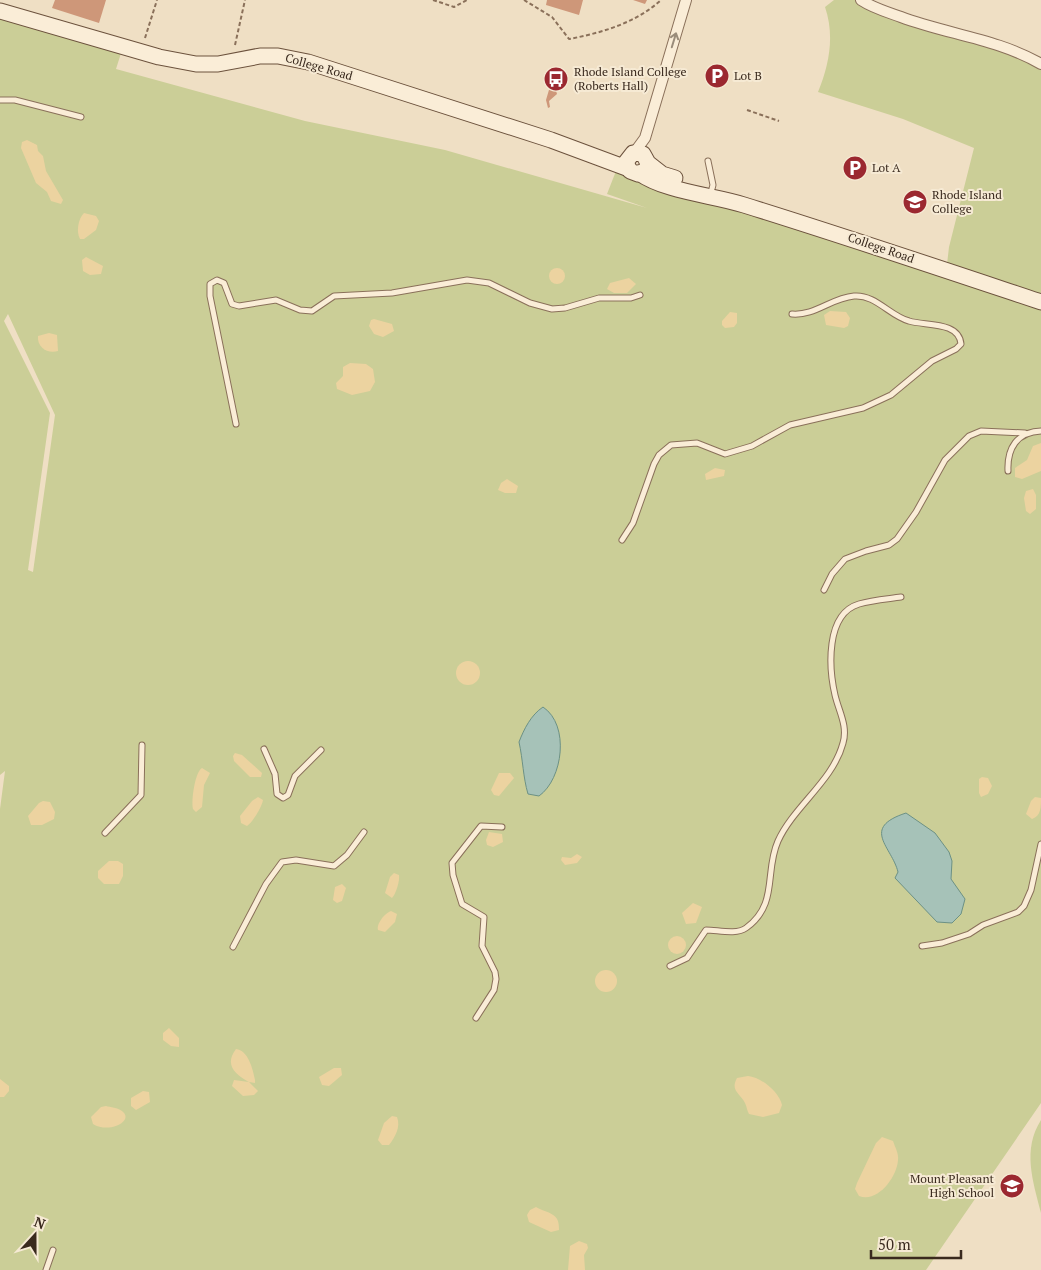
<svg xmlns="http://www.w3.org/2000/svg" width="1041" height="1270" font-family="'PT Serif',serif">
	<rect width="100%" height="100%" fill="#efdfc4"/>
	<g fill="#cbce97" fill-rule="evenodd">
		<path d="M834,0H865L1041,61V1103L926,1270H0V809L5,771L0,775V16L122,50L116,69L305,121L445,150L647,208L607,194L616,171L946,273L949,247L974,148L903,119L818,92C829,65 835,36 825,7ZM8,314L55,415L33,572L28,570L50,413L4,321Z"/>
		<path d="M1041,1120V1213C1033,1181 1022,1150 1041,1120Z"/>
	</g>
	<g fill="#ecd3a0">
		<polygon points="27,140 37,145 38,151 43,156 46,171 63,200 61,204 51,201 47,192 36,183 21,148 22,142"/>
		<path d="M84,213L96,216L99,221L96,230L84,239H80C76,232 78,219 84,213Z"/>
		<polygon points="86,257 103,266 101,274 90,275 83,271 82,260"/>
		<circle cx="557" cy="276" r="8"/>
		<polygon points="629,278 636,284 627,293 614,293 607,289 610,283"/>
		<polygon points="830,311 846,312 850,318 848,326 844,328 826,325 824,315"/>
		<polygon points="730,312 737,313 737,323 734,327 725,328 722,325 722,321"/>
		<polygon points="374,319 392,324 394,331 383,337 374,334 369,326 371,320"/>
		<path d="M49,333L57,335L58,351C48,354 37,348 38,336Z"/>
		<polygon points="350,363 366,364 373,369 375,382 370,391 352,395 337,389 336,383 343,376 343,367"/>
		<polygon points="1041,443 1041,471 1022,479 1015,477 1015,468 1027,460 1033,446"/>
		<polygon points="715,468 725,470 724,476 706,480 705,474"/>
		<polygon points="507,479 518,486 516,493 505,493 498,490 501,483"/>
		<polygon points="1033,489 1036,495 1036,509 1030,514 1026,511 1024,498 1026,491"/>
		<circle cx="468" cy="673" r="12"/>
		<polygon points="235,753 242,755 262,773 261,777 250,777 234,761 233,756"/>
		<path d="M202,768L210,773L204,785L202,807L196,812L193,809C191,800 195,772 202,768Z"/>
		<polygon points="499,773 510,773 514,778 499,796 494,795 491,790"/>
		<polygon points="982,777 988,778 992,786 988,794 981,797 979,793 979,779"/>
		<path d="M258,797L263,800C262,807 252,823 247,826L241,823L240,816L252,801Z"/>
		<path d="M1035,797L1041,798C1041,807 1041,816 1032,819L1026,814L1031,801Z"/>
		<polygon points="43,801 50,802 55,812 54,819 42,825 31,825 28,816 39,803"/>
		<polygon points="489,832 502,834 503,842 493,847 487,845 486,840"/>
		<polygon points="577,854 582,857 577,863 565,865 561,860 562,857 571,858"/>
		<polygon points="109,861 118,861 123,864 123,876 119,884 104,884 98,878 98,871"/>
		<path d="M394,873L399,875C400,880 396,894 392,898L385,893L390,877Z"/>
		<polygon points="342,884 346,888 342,901 337,903 333,900 335,887"/>
		<polygon points="693,903 702,907 696,923 686,924 682,913"/>
		<path d="M391,911L397,914L395,922L385,932L378,930C376,924 385,913 391,911Z"/>
		<circle cx="677" cy="945" r="9"/>
		<circle cx="606" cy="981" r="11"/>
		<polygon points="169,1028 179,1038 179,1047 171,1046 163,1040 163,1033"/>
		<path d="M236,1049C248,1050 253,1069 255,1080V1083L249,1082L258,1091L254,1095L243,1096L232,1086L234,1080L249,1082C235,1074 224,1065 236,1049Z"/>
		<polygon points="334,1068 341,1068 342,1075 329,1086 322,1085 319,1077"/>
		<path d="M748,1076C761,1077 779,1092 782,1105L779,1113L763,1117L749,1114C747,1111 747,1107 745,1103C740,1093 730,1091 737,1078Z"/>
		<polygon points="0,1079 9,1086 9,1091 4,1097 0,1097"/>
		<polygon points="143,1091 149,1092 150,1102 136,1110 131,1106 131,1098"/>
		<path d="M106,1106C110,1107 118,1108 122,1111C135,1121 109,1134 93,1124L91,1117L101,1107Z"/>
		<path d="M392,1116L397,1117C401,1127 395,1137 389,1145H382L378,1140L384,1123Z"/>
		<path d="M882,1137L893,1141C895,1147 899,1154 898,1160C897,1177 878,1203 859,1196L855,1189L857,1183L876,1143Z"/>
		<path d="M536,1207C548,1214 560,1212 559,1230L551,1232L529,1222L527,1215L530,1210Z"/>
		<polygon points="579,1241 587,1244 588,1248 584,1255 585,1270 568,1270 570,1246"/>
	</g>
	<g fill="#a6c2b8" stroke="#6c9185">
		<path d="M543,707C570,725 563,779 539,796L528,794C523,777 523,760 519,742C524,729 531,715 543,707Z"/>
		<path d="M906,813L935,833L949,852L952,861L951,879L965,899L961,914L952,923L937,922L895,878L898,872C892,847 860,828 906,813Z"/>
	</g>
	<g fill="#ce9779">
		<polygon points="55,0 106,0 99,23 52,8"/>
		<polygon points="547,0 583,0 579,15 546,5"/>
		<polygon points="633,0 647,0 645,4"/>
		<polygon points="557,79 558,80 554,84 557,94 549,101 550,107 548,108 546,100 551,83"/>
	</g>
	<g fill="none" stroke-linecap="round" stroke-linejoin="round">
		<defs>
			<g id="lane">
				<polyline points="0,100 15,100 81,117"/>
				<polyline points="708,161 713,185 710,196"/>
				<polyline points="236,424 210,296 210,284 217,280 224,283 232,304 239,306 276,300 300,310 312,311 334,296 392,293 467,280 489,283 530,303 552,309 565,308 599,298 631,298 640,295"/>
				<path d="M1008,471C1007,448 1017,432 1041,431"/>
				<path d="M622,540L633,523L654,464L659,455L671,445L697,443L725,454L752,446L790,425L863,408L891,395L932,361L956,349L961,344C959,321 925,326 909,321C890,316 875,294 854,296C831,298 815,316 792,314"/>
				<polyline points="824,590 832,574 845,559 866,551 889,545 897,539 916,512 945,460 969,436 981,431 1025,433"/>
				<polyline points="264,749 275,774 277,794 283,798 288,795 295,776 321,750"/>
				<polyline points="105,833 141,795 142,745"/>
				<polyline points="922,946 942,943 969,934 983,925 1018,912 1024,906 1031,890 1041,844"/>
				<polyline points="233,947 266,884 282,862 296,860 334,866 347,855 364,832"/>
				<path d="M670,966L687,958L706,930C718,930 736,935 746,928C779,904 764,872 778,841C794,806 833,781 843,743C848,726 839,712 835,695C829,669 825,614 859,604C872,600 887,599 901,597"/>
				<polyline points="476,1018 494,990 496,979 495,972 482,946 484,917 462,904 453,875 452,863 481,826 502,827"/>
				<polyline points="46,1270 53,1250"/>
			</g>
			<g id="street">
				<path d="M861,0C873,8 887,12 901,17C946,34 998,39 1041,64"/>
				<polyline points="634,153 645,138 686,0"/>
			</g>
			<g id="secondary">
				<polyline points="0,11 159,57 196,64 218,64 260,56 278,56 308,62 551,140 629,169"/>
				<polyline points="648,163 646,170 638,174 630,171 626,162 633,153 643,154 648,163 662,174 675,178"/>
				<path d="M639,173C666,192 713,195 744,205C844,236 942,269 1041,302"/>
			</g>
		</defs>
		<use href="#lane" stroke="#8a705a" stroke-width="7"/>
		<use href="#street" stroke="#8a705a" stroke-width="12"/>
		<use href="#secondary" stroke="#6c523d" stroke-width="17"/>
		<g stroke="#8a705a" stroke-width="2" stroke-dasharray="4 2.5" stroke-linecap="butt">
			<polyline points="433,0 454,7 467,0"/>
			<path d="M524,0L552,17L569,39C601,33 636,23 661,0"/>
			<polyline points="145,38 157,0"/>
			<polyline points="235,45 245,0"/>
			<polyline points="747,110 779,121"/>
		</g>
		<use href="#lane" stroke="#faedd7" stroke-width="5"/>
		<use href="#street" stroke="#faedd7" stroke-width="10"/>
		<use href="#secondary" stroke="#faedd7" stroke-width="15"/>
	</g>
	<defs><path id="oneway-shaft" d="M-6 0H5M1.5-3L5.5 0L1.5 3" fill="none" stroke-width="1.6" stroke-linecap="round" stroke-linejoin="round" transform="scale(1.25)"/></defs>
	<use stroke="#9a8c7a" href="#oneway-shaft" transform="translate(674 40) rotate(-73)"/>
	<defs>
		<symbol id="parking-disc" viewBox="-11 -11 22 22"><circle r="9.5" fill="#9b2830" stroke="#f6ead4"/><path d="M-3.5-5.5H1a3.5 3.5 0 0 1 0 7H-1V5.5H-3.5ZM-1-3.4V-.6H.8a1.4 1.4 0 0 0 0-2.8Z" fill="#fff"/></symbol>
		<symbol id="bus-disc" viewBox="-11 -11 22 22"><circle r="9.5" fill="#9b2830" stroke="#f6ead4"/><path d="M-5-6H5V4H4V6H2V4H-2V6H-4V4H-5ZM-3.5-4V0h7V-4ZM-3.5 1.2v1.5H-2V1.2ZM2 1.2v1.5H3.5V1.2Z" fill="#fff"/></symbol>
		<symbol id="university-disc" viewBox="-11 -11 22 22"><circle r="9.5" fill="#9b2830" stroke="#f6ead4"/><path d="M0-5L7-2L0 1L-7-2ZM-4 1L0 2.5L4 1V4Q0 6-4 4Z" fill="#fff"/></symbol>
		<symbol id="school-disc" viewBox="-11 -11 22 22"><circle r="9.5" fill="#9b2830" stroke="#f6ead4"/><path d="M0-5L7-2L0 1L-7-2ZM-4 1L0 2.5L4 1V4Q0 6-4 4Z" fill="#fff"/></symbol>
	</defs>
	<g fill-rule="evenodd">
		<use href="#parking-disc" x="703" y="62" width="28" height="28"/>
		<use href="#bus-disc" x="542" y="65" width="28" height="28"/>
		<use href="#parking-disc" x="841" y="154" width="28" height="28"/>
		<use href="#university-disc" x="901" y="188" width="28" height="28"/>
		<use href="#school-disc" x="998" y="1172" width="28" height="28"/>
	</g>
	<g text-anchor="middle" stroke-width="4" stroke-linejoin="round" paint-order="stroke">
		<g font-size="12" fill="#3a2a1e" stroke="#f6ead4">
			<text transform="translate(319 67) rotate(16)" y="4">College Road</text>
			<text transform="translate(881 248) rotate(19)" y="4">College Road</text>
		</g>
		<g font-size="12" fill="#3a2a1e" stroke="#f6ead4" text-anchor="start">
			<text x="574" y="76">Rhode Island College<tspan x="574" dy="14">(Roberts Hall)</tspan></text>
			<text x="734" y="80">Lot B</text>
			<text x="872" y="172">Lot A</text>
			<text x="932" y="199">Rhode Island<tspan x="932" dy="14">College</tspan></text>
			<text x="994" y="1183" text-anchor="end">Mount Pleasant<tspan x="994" dy="14">High School</tspan></text>
		</g>
	</g>
	<g transform="translate(35 1235) rotate(21)" stroke="#f6ead4" stroke-width="4" paint-order="stroke">
	<path d="M0-4L9 19L0 12L-9 19Z" fill="#3a2a1e"/>
	<text y="-8" font-size="14" font-weight="bold" text-anchor="middle" fill="#3a2a1e">N</text>
	</g>
	<path d="M871 1250v8h90v-8" fill="none" stroke="#3a2a1e" stroke-width="2.5"/>
	<text x="878" y="1250" font-size="15" fill="#3a2a1e" stroke="#f6ead4" stroke-width="4" paint-order="stroke">50 m</text>
</svg>
